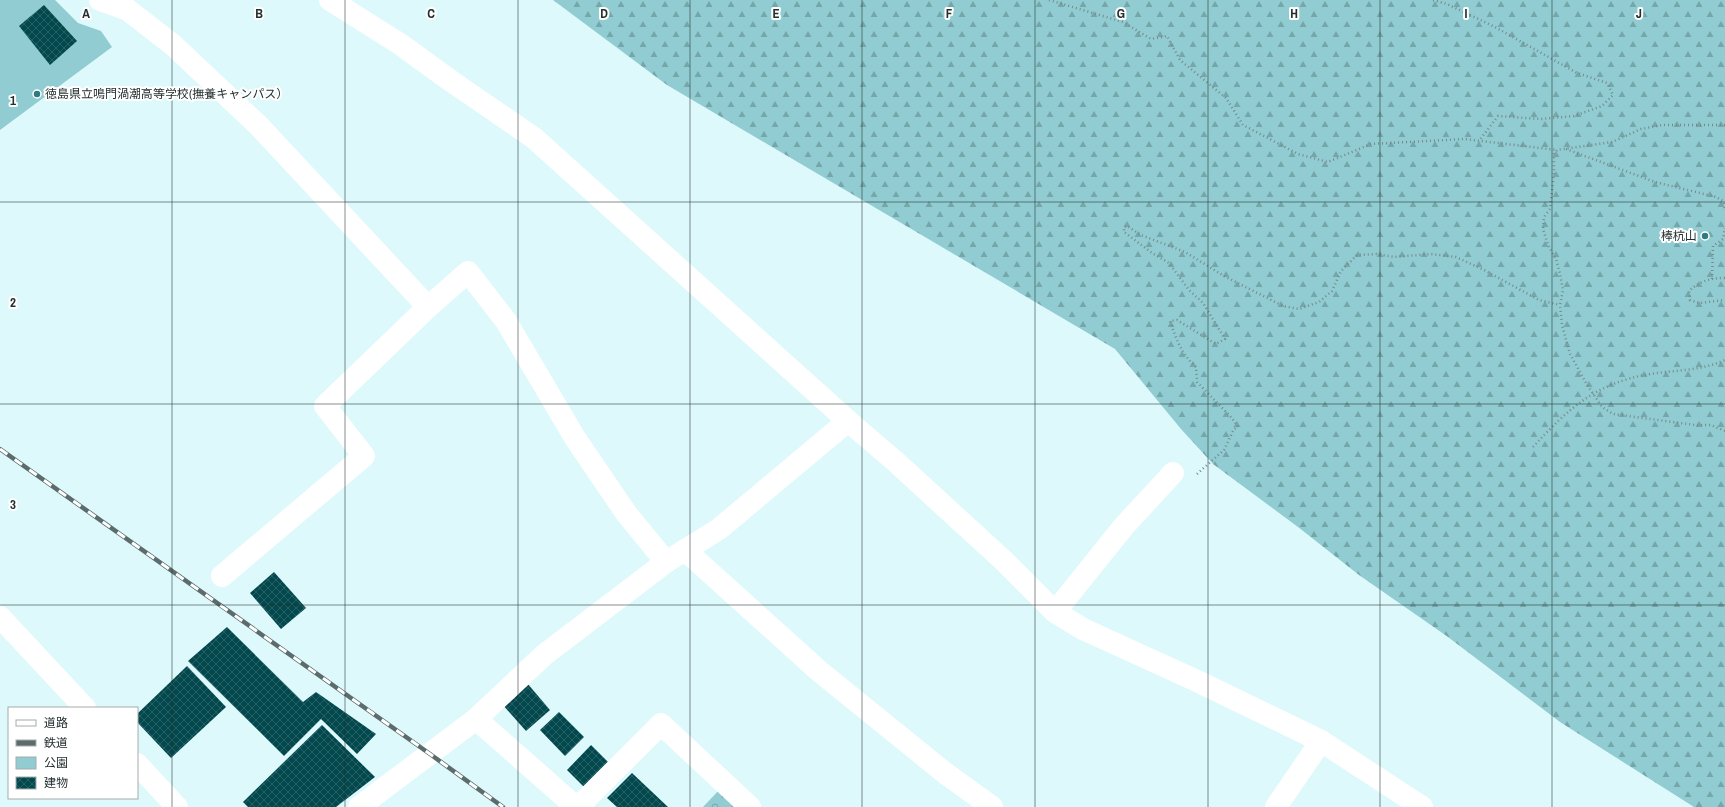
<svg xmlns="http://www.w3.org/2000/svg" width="1725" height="807" font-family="'Archivo Narrow','Noto Sans JP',sans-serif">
	<defs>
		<pattern id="forest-firs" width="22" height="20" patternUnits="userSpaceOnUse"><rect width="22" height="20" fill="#90ccd1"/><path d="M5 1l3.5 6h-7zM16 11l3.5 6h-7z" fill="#75a6aa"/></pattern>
		<pattern id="park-crowns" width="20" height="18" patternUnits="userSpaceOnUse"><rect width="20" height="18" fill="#90ccd1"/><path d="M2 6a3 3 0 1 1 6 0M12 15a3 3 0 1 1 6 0" fill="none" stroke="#75a6aa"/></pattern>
		<pattern id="building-cross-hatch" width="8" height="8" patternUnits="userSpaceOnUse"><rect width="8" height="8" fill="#02484d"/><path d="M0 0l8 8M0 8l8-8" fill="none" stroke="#276064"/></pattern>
	</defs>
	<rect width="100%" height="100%" fill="#ddf9fc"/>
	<polygon fill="#90ccd1" points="0,0 55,0 78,23 101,31 112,47 0,130"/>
	<polygon fill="url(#forest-firs)" points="553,0 1725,0 1725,807 1694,807 1560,722 1448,637 1359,575 1298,527 1213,464 1181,429 1115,349 667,85"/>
	<polygon fill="url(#park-crowns)" points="721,788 741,807 703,807"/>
	<g fill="url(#building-cross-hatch)">
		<polygon points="44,5 77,41 50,65 19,26"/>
		<polygon points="274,572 306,608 281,629 250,593"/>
		<polygon points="227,627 303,702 316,692 376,734 357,754 321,719 284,756 188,661"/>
		<polygon points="187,666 226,707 171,758 137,722 137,714"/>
		<polygon points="527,683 550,710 526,731 502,704"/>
		<polygon points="559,712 584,737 565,756 540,730"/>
		<polygon points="322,725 375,777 336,807 248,807 243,802"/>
		<polygon points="591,745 610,764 585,788 567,770"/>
		<polygon points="632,773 668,807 617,807 607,798"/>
	</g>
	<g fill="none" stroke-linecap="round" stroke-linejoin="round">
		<g stroke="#778a8b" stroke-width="2.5" stroke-dasharray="1 3" stroke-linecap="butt">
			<polyline points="1049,0 1123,22 1151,39 1167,36 1180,60 1226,98 1243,125 1298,154 1328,162 1371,144 1464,139 1557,150"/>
			<polyline points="1433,0 1447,4 1495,27 1577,73 1607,83 1613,95 1602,106 1574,116 1541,119 1498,116 1479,141"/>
			<polyline points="1725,125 1662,125 1641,129 1612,142 1557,150 1554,154 1554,173 1550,209 1544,217 1543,229 1548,245 1556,259 1560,274 1563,290 1560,305 1562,325 1570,354 1586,383 1602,407 1613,414 1695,425 1711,425 1725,431"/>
			<polyline points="1566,149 1655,182 1716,197 1723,201 1725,209"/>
			<path d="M1725,278C1710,278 1700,281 1689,291L1690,300L1699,303L1725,300"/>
			<polyline points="1712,279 1713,246 1723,239 1725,228"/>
			<path d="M1533,447C1569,408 1596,383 1650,374C1675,370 1701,371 1725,360"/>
			<path d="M1197,474L1224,450L1234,429L1238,427L1232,418L1197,382L1196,367C1182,355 1176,339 1170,321L1177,320L1216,344L1225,339L1203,303L1189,290L1169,263L1152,253L1124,232V227L1127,226L1141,235L1185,252L1224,276L1283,306L1299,309L1319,302L1332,291L1341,271L1357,255L1376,254L1394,257L1431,254L1456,257L1484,270L1539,300L1560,305"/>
		</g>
		<g stroke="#fff" stroke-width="22">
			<polyline points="100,0 128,10 173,45 258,125 428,307"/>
			<polyline points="330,0 400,44 451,81 534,138 848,421 896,462 1004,561 1055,612 1083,629 1197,681 1321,741 1422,807"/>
			<polyline points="685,550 819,671 945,773 992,807"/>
			<polyline points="222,576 364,456 325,406 428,307 468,272 506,321 575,438 626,513 666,562"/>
			<polyline points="1055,612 1124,526 1173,473"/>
			<polyline points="0,617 85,708"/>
			<polyline points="476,719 576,807"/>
			<polyline points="137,764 177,807"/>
			<polyline points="359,807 476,719 544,655 666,562 719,529 848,421"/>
			<polyline points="578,807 661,724 750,807"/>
			<polyline points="1276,807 1321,741"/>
		</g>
		<defs>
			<polyline id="rail" points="0,449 430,754 503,807"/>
		</defs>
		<use href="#rail" stroke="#5c6c6d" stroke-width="4.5"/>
		<use href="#rail" stroke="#fff" stroke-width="3" stroke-dasharray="9" stroke-linecap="butt"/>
	</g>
	<path fill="none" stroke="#242f2f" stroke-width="1" stroke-opacity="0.55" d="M172,0V807M345,0V807M518,0V807M690,0V807M862,0V807M1035,0V807M1208,0V807M1380,0V807M1552,0V807M0,202H1725M0,404H1725M0,605H1725"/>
	<g fill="#317a80" stroke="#fff" stroke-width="1.5">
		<circle cx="37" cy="94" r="4"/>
		<circle cx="1705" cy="236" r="4"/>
	</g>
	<g text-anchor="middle" stroke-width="4" stroke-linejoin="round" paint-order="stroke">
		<g font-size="12" fill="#242f2f" stroke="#fff" text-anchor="start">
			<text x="45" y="98">徳島県立鳴門渦潮高等学校(撫養キャンパス）</text>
			<text x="1697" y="240" text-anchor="end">棒杭山</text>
		</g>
	</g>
	<g font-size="13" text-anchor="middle" font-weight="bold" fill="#242f2f" stroke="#fff" stroke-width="4" stroke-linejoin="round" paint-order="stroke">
		<text x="86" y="18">A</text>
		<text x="259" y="18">B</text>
		<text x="431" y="18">C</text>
		<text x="604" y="18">D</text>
		<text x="776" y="18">E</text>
		<text x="949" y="18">F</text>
		<text x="1121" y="18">G</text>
		<text x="1294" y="18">H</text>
		<text x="1466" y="18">I</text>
		<text x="1639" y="18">J</text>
		<text x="13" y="105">1</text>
		<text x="13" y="307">2</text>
		<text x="13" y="509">3</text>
	</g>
	<rect x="8" y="707" width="130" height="92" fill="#ffffff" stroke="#a7acac"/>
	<rect x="16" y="720" width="20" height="6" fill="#ffffff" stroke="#a7acac"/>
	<text x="44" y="727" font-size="12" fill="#242f2f">道路</text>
	<rect x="16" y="740" width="20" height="6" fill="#5c6c6d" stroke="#a7acac"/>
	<text x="44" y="747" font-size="12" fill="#242f2f">鉄道</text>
	<rect x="16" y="757" width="20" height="12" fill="#90ccd1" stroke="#a7acac"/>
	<text x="44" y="767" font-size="12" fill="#242f2f">公園</text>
	<rect x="16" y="777" width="20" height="12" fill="url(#building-cross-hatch)" stroke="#a7acac"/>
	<text x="44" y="787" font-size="12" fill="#242f2f">建物</text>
</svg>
